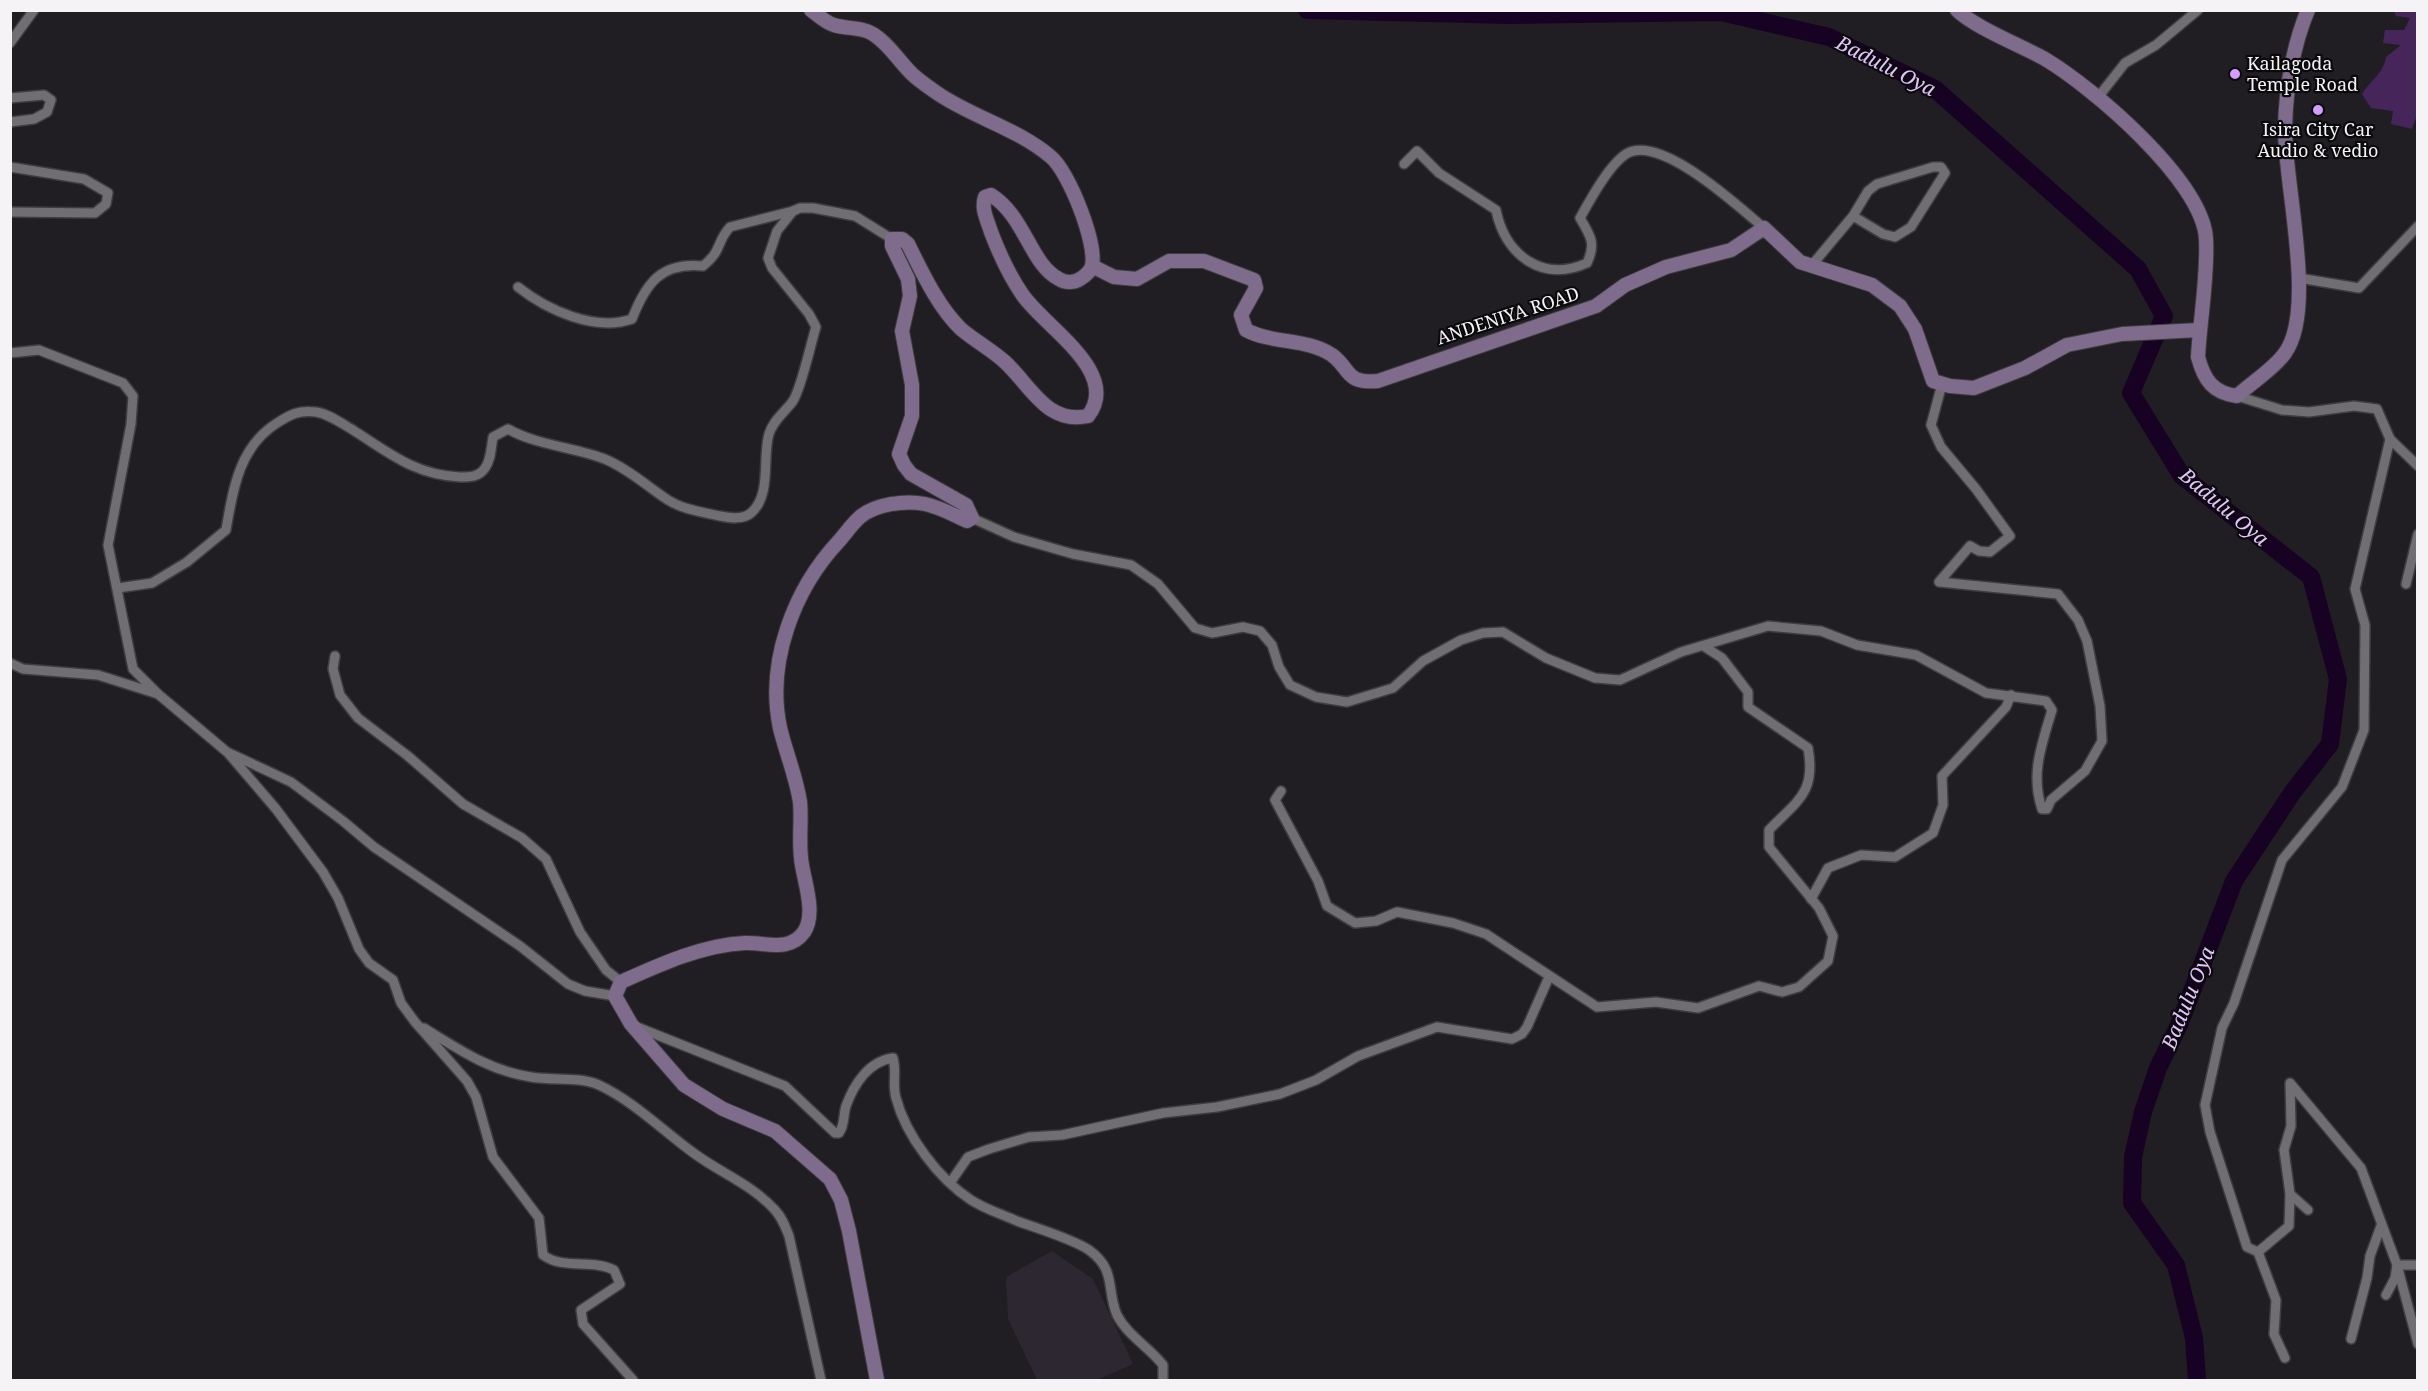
<svg xmlns="http://www.w3.org/2000/svg" width="2428" height="1391" font-family="'Noto Serif',serif">
	<rect width="100%" height="100%" fill="#211e23"/>
	<polygon fill="#2c2730" points="1052,1251 1093,1279 1133,1364 1097,1380 1037,1380 1008,1319 1006,1277"/>
	<path fill="#46255b" d="M2394,11H2417V115L2412,129L2391,124L2393,111L2371,108L2362,94C2371,80 2383,74 2386,57L2401,45L2383,43L2385,30H2404L2410,18L2396,16Z"/>
	<g fill="none" stroke-linecap="round" stroke-linejoin="round">
		<polyline stroke="#170223" stroke-width="18" points="1307,10 1509,15 1721,12 1829,37 1935,89 2138,269 2164,316 2131,393 2182,476 2311,577 2338,679 2330,744 2292,793 2234,881 2179,1025 2158,1068 2143,1112 2133,1157 2132,1203 2176,1265 2194,1338 2197,1380"/>
		<defs>
			<g id="street">
				<polyline points="10,43 34,10"/>
				<polyline points="2099,96 2125,63 2156,45 2198,10"/>
				<polyline points="10,98 44,95 51,100 47,112 34,119 10,122"/>
				<path d="M1404,164L1417,151L1439,173L1496,210C1505,255 1542,283 1587,263C1596,244 1591,236 1580,218C1590,200 1609,165 1626,154C1660,133 1739,207 1764,228"/>
				<polyline points="10,167 84,179 108,193 106,204 95,213 10,212"/>
				<polyline points="1812,265 1853,216 1883,234 1895,237 1911,227 1945,173 1941,167 1933,167 1877,184 1868,191 1853,216"/>
				<polyline points="2299,278 2359,288 2418,226"/>
				<path d="M518,287C547,310 595,332 632,319C646,283 661,262 703,266C723,250 716,242 730,227L793,211"/>
				<polyline points="10,353 39,350 123,383 133,396 131,424 108,545 133,669 158,694 227,752 291,782 343,821 374,847 520,946 568,984 585,991 615,996"/>
				<polyline points="2237,396 2282,410 2309,412 2354,406 2377,409 2390,439 2418,466"/>
				<polyline points="2390,439 2355,589 2365,625 2364,730 2342,787 2282,860 2234,1003 2222,1028 2205,1105 2210,1132 2247,1247 2258,1252 2289,1226 2290,1194 2284,1150 2291,1126 2290,1083 2361,1168 2397,1265 2418,1344"/>
				<path d="M972,518L1014,537L1073,554L1131,565L1158,584L1195,628L1212,633L1243,627L1260,631L1272,645L1279,667L1290,685L1316,697L1347,702L1393,688L1423,661L1461,640L1483,633L1503,632L1546,658L1595,678L1620,680L1681,652L1768,626L1821,631L1857,645L1916,655L1986,693L2046,701L2052,710C2042,744 2030,774 2042,809H2047L2051,800L2085,771L2102,741L2100,706L2087,641L2078,620L2058,594L1939,582L1970,546L1979,551L1990,552L2010,536L1976,489L1941,447L1931,425L1942,384"/>
				<polyline points="2406,584 2418,534"/>
				<path d="M118,588L152,583L187,562L226,530C233,489 239,447 277,423C291,414 299,410 316,412C329,414 341,423 353,430C389,453 415,475 460,477C470,477 479,477 485,468C491,460 491,448 493,437L508,429C538,446 575,447 607,460C630,470 648,487 668,500C684,510 703,512 720,516C730,518 743,520 751,513C772,495 762,457 769,434C773,420 785,412 793,401C802,386 810,346 816,327L809,314L772,268L768,258L777,231L793,211L800,208H813L855,216L892,239"/>
				<polyline points="335,656 333,669 340,695 358,718 408,756 463,804 522,838 546,859 580,932 606,970 621,982"/>
				<polyline points="10,663 23,669 98,675 158,694"/>
				<path d="M229,754L276,809L323,872L338,898L359,949L369,963L393,980L401,1003L415,1022L467,1081L476,1097L493,1157L539,1218L543,1255C563,1270 592,1259 614,1270L620,1284L581,1310L583,1324L633,1380"/>
				<path d="M1281,791L1275,800L1318,881L1327,906L1355,923L1376,921L1397,912L1453,923L1486,934L1597,1007L1656,1002L1698,1008L1759,986L1782,992L1799,987L1828,961L1833,936L1819,908L1769,847V830C1798,800 1816,793 1808,748L1748,707V692L1722,658L1705,647"/>
				<polyline points="1811,899 1828,868 1861,855 1895,857 1933,833 1943,805 1942,776 2006,707 2011,695"/>
				<path d="M632,1025L785,1086L835,1133H839C845,1125 843,1115 846,1106C854,1084 869,1061 893,1058C897,1072 892,1084 896,1098C906,1136 939,1179 971,1200C985,1209 1001,1214 1017,1221C1036,1228 1073,1239 1089,1250C1117,1270 1106,1290 1117,1315C1127,1335 1149,1347 1163,1365V1380"/>
				<path d="M424,1028C458,1049 490,1071 531,1077C553,1081 578,1076 599,1085C635,1102 663,1131 695,1154C721,1173 752,1185 774,1209C782,1217 785,1226 789,1236L821,1380"/>
				<polyline points="950,1183 968,1157 989,1149 1029,1137 1062,1135 1163,1113 1217,1107 1280,1094 1316,1080 1358,1056 1437,1027 1512,1039 1522,1034 1527,1027 1549,977"/>
				<polyline points="2290,1194 2308,1210"/>
				<polyline points="2258,1252 2276,1300 2274,1334 2285,1358"/>
				<polyline points="2386,1295 2395,1278 2397,1265 2418,1265"/>
				<polyline points="2351,1339 2367,1278 2370,1256 2381,1226"/>
			</g>
			<g id="secondary">
				<path d="M811,10C818,15 826,23 834,25C846,29 863,27 873,34C889,44 898,60 911,73C919,81 930,88 940,95C975,118 1018,129 1051,157C1069,172 1097,243 1092,266C1090,272 1085,276 1080,279C1074,283 1065,283 1059,279C1030,264 1025,216 991,195L985,197C981,209 987,219 991,232C999,253 1009,275 1022,294C1043,326 1122,372 1088,416C1047,425 1031,386 1005,362C992,350 975,341 961,329C938,307 922,272 908,244L902,239H892V246L908,279L910,296L902,331L912,385V416L899,454L904,465L911,474L966,505L972,518L967,521C954,515 939,507 925,504C905,500 875,504 860,517C852,524 846,533 839,541C794,589 766,662 780,728C786,753 796,776 800,802C802,823 798,844 802,865C805,884 816,914 804,932C789,953 765,942 745,943C702,945 659,965 621,982L615,996L631,1024L684,1085L723,1109L775,1131L830,1179L841,1200L849,1231L877,1380"/>
				<path d="M1957,10C1974,27 2022,46 2045,59C2092,87 2203,181 2206,239C2208,277 2200,318 2198,357C2204,380 2213,393 2237,396C2252,382 2274,369 2285,353C2317,309 2284,182 2285,127C2286,89 2293,45 2308,10"/>
				<path d="M1092,266L1114,277L1137,279L1169,261H1204L1254,280L1256,288L1241,315L1246,330C1272,344 1307,338 1332,355C1351,369 1345,384 1378,381L1596,306L1625,285L1666,267L1731,250L1764,228L1800,262L1872,285L1900,306L1915,329L1933,381L1950,386L1974,388L2025,368L2067,345L2122,334L2199,330"/>
			</g>
		</defs>
		<use href="#street" stroke="#3e3c3f" stroke-width="12"/>
		<use href="#secondary" stroke="#3e3c3f" stroke-width="16"/>
		<use href="#street" stroke="#706d73" stroke-width="9"/>
		<use href="#secondary" stroke="#7f6c8c" stroke-width="14"/>
	</g>
	<g fill="#d49cfc" stroke="#0a090b" stroke-width="2">
		<circle cx="2235" cy="74" r="6"/>
		<circle cx="2318" cy="110" r="6"/>
	</g>
	<g text-anchor="middle" stroke-width="4.5" stroke-linejoin="round" paint-order="stroke">
		<g font-size="18" fill="#f5f3f6" stroke="#0a090b" text-anchor="start">
			<text x="2247" y="70">Kailagoda<tspan x="2247" dy="21">Temple Road</tspan></text>
			<text x="2318" y="136" text-anchor="middle">Isira City Car<tspan x="2318" dy="21">Audio &amp; vedio</tspan></text>
		</g>
		<g font-size="18" fill="#f5f3f6" stroke="#0a090b">
			<text transform="translate(1508 316) rotate(-18)" y="6">ANDENIYA ROAD</text>
		</g>
		<g font-size="20" font-style="italic" fill="#e5c2ff" stroke="#0a090b">
			<text transform="translate(1886 66) rotate(27)" y="7">Badulu Oya</text>
			<text transform="translate(2224 507) rotate(40)" y="7">Badulu Oya</text>
			<text transform="translate(2188 998) rotate(-68)" y="7">Badulu Oya</text>
		</g>
	</g>
	<rect width="2428" height="1391" fill="none" stroke="#f5f3f6" stroke-width="24"/>
</svg>
